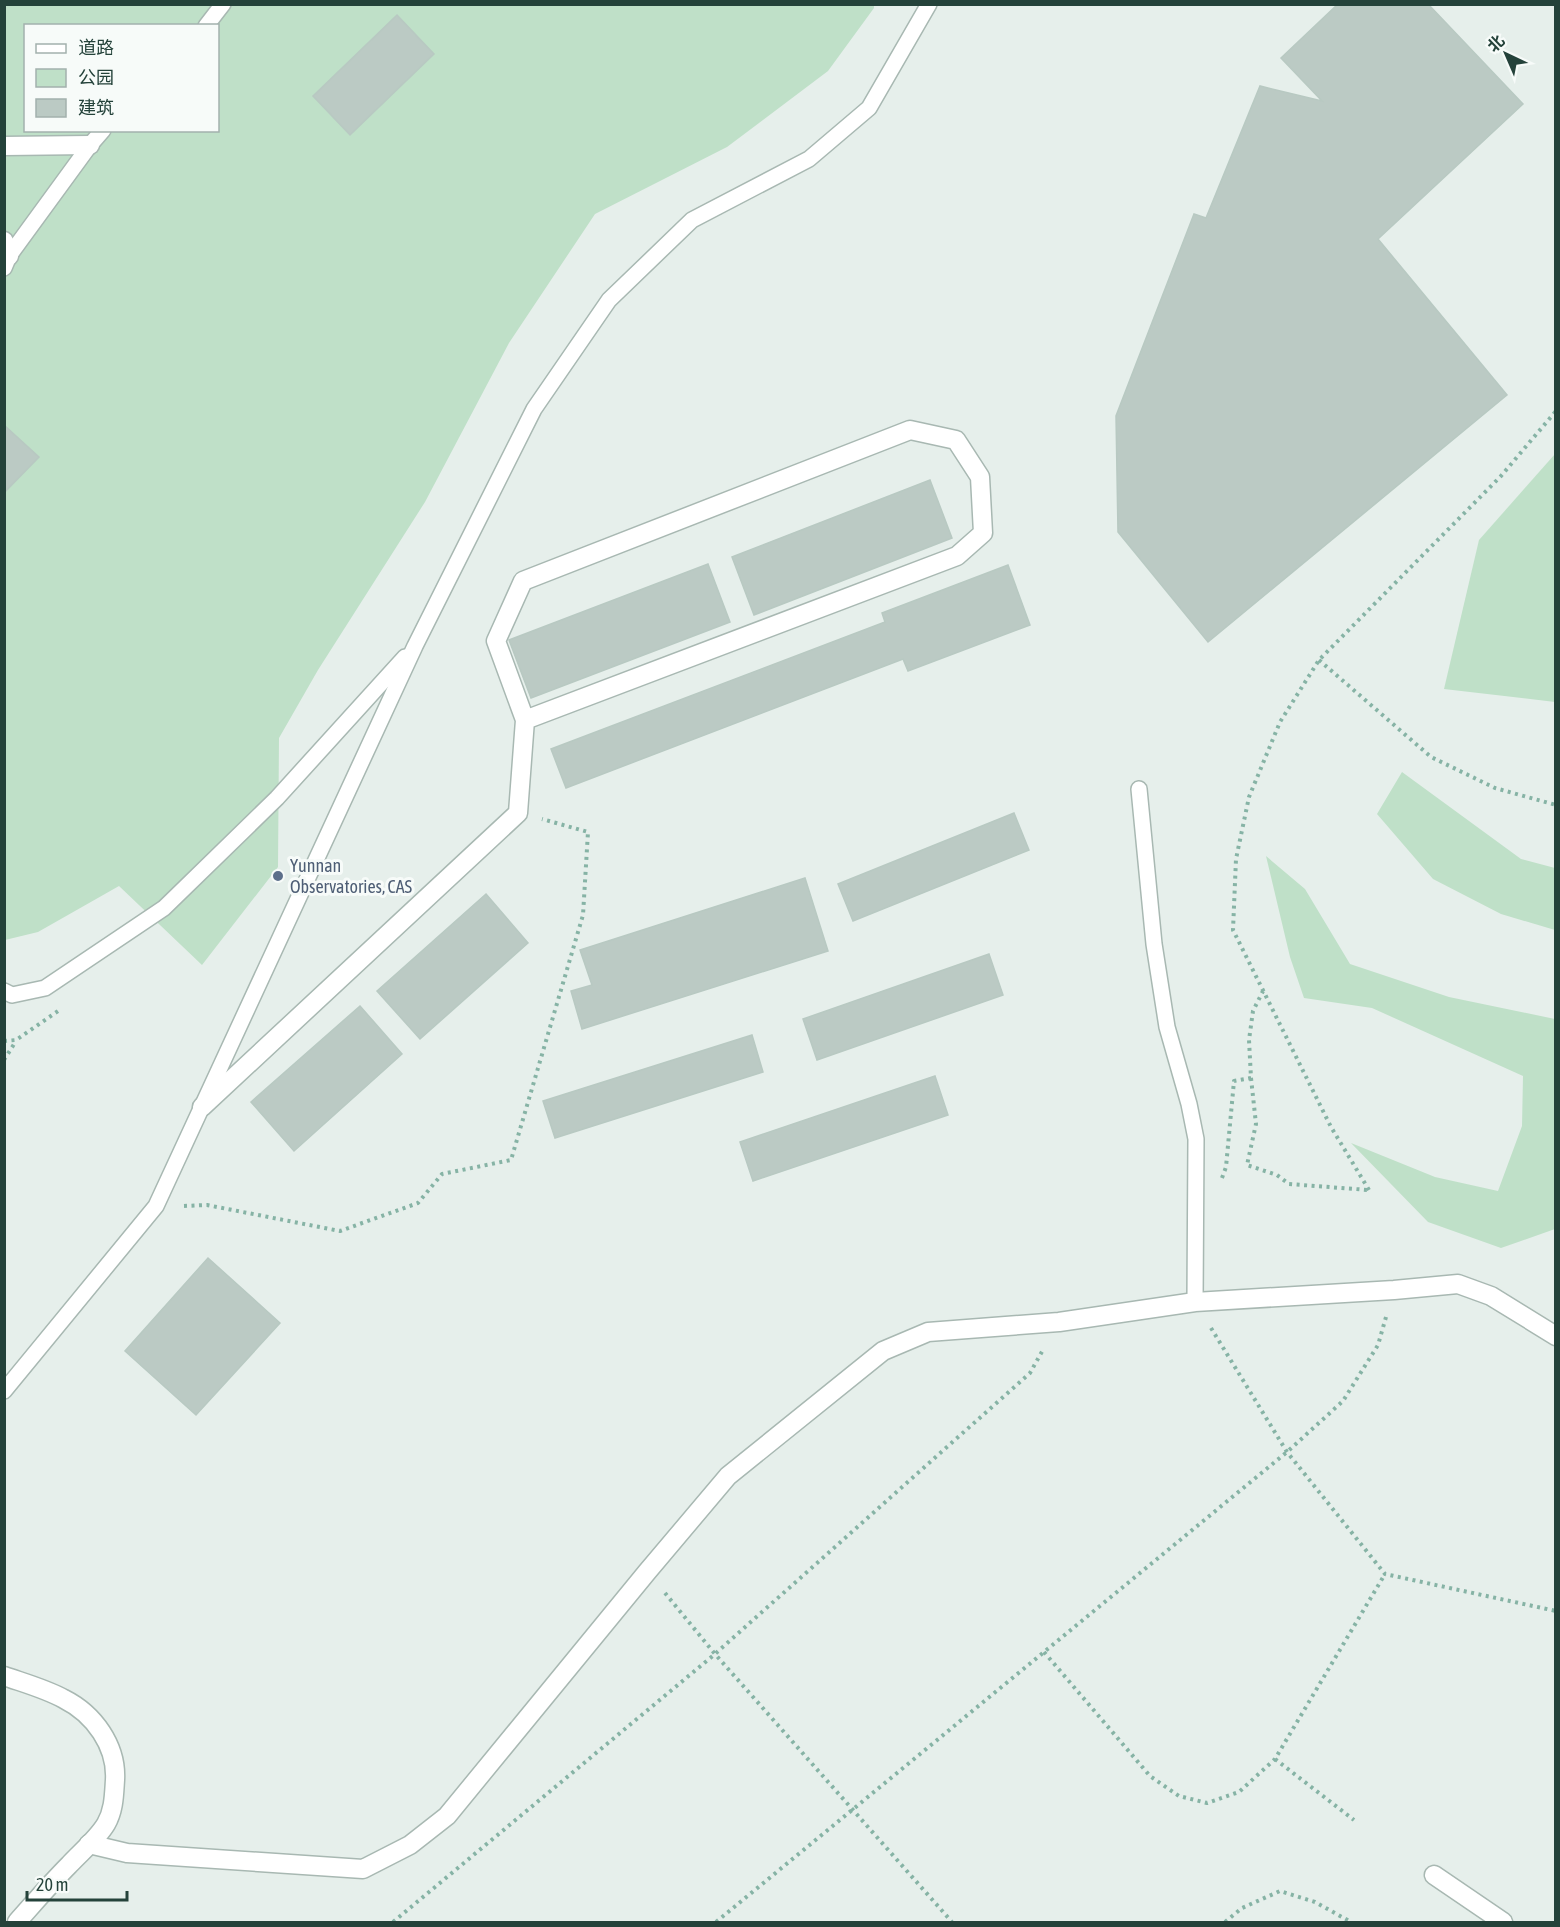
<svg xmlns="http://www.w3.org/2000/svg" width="1560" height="1927" font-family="'Asap Condensed','Noto Sans SC',sans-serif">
	<rect width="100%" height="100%" fill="#e6efeb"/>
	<g fill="#bfe0c8" fill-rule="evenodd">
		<path d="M4,5H874V8L828,71L727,147L595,214L509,343L425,502L318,670L279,738L278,867L202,965L119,886L38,932L5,940ZM26,26H218V130H26Z"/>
		<polygon points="1555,454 1555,702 1444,689 1479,540"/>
		<polygon points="1402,772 1521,859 1555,868 1555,930 1501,914 1433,879 1377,814"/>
		<polygon points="1266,856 1305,889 1350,964 1449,997 1555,1019 1555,1229 1501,1248 1428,1222 1351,1143 1435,1177 1498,1191 1522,1126 1523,1076 1372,1008 1304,998 1290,957"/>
	</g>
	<g fill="#bbcac4" stroke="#b8c9c2" stroke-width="1.5">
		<polygon points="1338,4 1428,4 1523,104 1378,239 1507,395 1208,642 1118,532 1116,416 1194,214 1206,218 1260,86 1322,101 1281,58"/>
		<polygon points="397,15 434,54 350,135 313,96"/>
		<polygon points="4,425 39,457 4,493"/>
		<polygon points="930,480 952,538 754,615 732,557"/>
		<polygon points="708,564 730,622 531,698 509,640"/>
		<polygon points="1008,565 1030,625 908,671 903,659 566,788 551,749 885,622 882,613"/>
		<polygon points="1014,813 1029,850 853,921 838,884"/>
		<polygon points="805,878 828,951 582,1029 571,991 592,985 580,950"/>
		<polygon points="486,894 528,943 420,1039 377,991"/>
		<polygon points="989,954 1003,995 817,1060 803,1019"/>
		<polygon points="360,1006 402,1054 294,1151 251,1102"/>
		<polygon points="752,1035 763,1072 555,1138 543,1101"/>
		<polygon points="935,1076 948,1115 753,1181 740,1142"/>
		<polygon points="208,1258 280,1323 196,1415 125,1351"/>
	</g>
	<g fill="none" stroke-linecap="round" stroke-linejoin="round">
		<defs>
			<g id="lane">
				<polyline points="206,26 223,4"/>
				<polyline points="4,268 9,256 90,145 103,130"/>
				<polyline points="1139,789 1154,944 1167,1027 1189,1104 1196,1139 1195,1302"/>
				<polyline points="4,991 12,995 45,988 164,908 277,798 405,657"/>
				<polyline points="4,1391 156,1206 415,646 534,409 609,300 692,220 809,159 869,108 929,4"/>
			</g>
			<g id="street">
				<polyline points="4,146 90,145"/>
				<polyline points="4,241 9,256"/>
				<polyline points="202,1107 518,813 525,720 496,641 523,581 910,430 956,440 980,477 983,533 957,556 525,720"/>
				<path d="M4,1676C24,1683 46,1689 64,1699C94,1714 117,1746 115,1780C114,1795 114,1810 106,1824C97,1839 81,1852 69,1865C51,1883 34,1903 17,1922"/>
				<polyline points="89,1844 127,1853 363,1869 410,1845 447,1816 647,1572 728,1476 883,1351 928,1332 1059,1322 1195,1302 1394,1290 1458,1284 1491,1296 1556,1336"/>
				<polyline points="1434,1875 1503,1922"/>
			</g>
		</defs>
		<use href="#lane" stroke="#a8b8b2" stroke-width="18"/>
		<use href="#street" stroke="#a8b8b2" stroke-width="21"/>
		<g stroke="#86b3a5" stroke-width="4" stroke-dasharray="3 4.5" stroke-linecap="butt">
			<polyline points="1319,660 1431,757 1495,788 1556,805"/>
			<polyline points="4,1041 16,1040 58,1011"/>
			<polyline points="4,1060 16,1041"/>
			<polyline points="1251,1078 1256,1124 1247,1165 1277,1175 1289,1184 1368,1190"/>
			<polyline points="1222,1178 1226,1167 1234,1081 1251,1078 1249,1040 1253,1011 1263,991"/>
			<polyline points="1369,1190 1331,1127 1233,930 1236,859 1249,797 1280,722 1319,660 1501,476 1556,411"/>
			<polyline points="184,1206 207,1205 340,1231 418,1203 442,1174 511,1160 583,915 588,832 542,819"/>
			<polyline points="1211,1328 1287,1452 1385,1574 1556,1611"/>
			<polyline points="665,1593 715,1654 952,1922"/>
			<polyline points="1044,1652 1150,1776 1179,1796 1207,1803 1239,1792 1275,1759 1385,1574"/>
			<polyline points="1275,1759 1354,1820"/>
			<polyline points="393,1922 715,1654 1030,1373 1044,1348"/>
			<polyline points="716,1922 1287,1452 1343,1401 1378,1345 1386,1317"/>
			<polyline points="1225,1922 1242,1908 1280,1891 1315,1902 1351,1922"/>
		</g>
		<use href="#lane" stroke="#fff" stroke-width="15"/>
		<use href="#street" stroke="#fff" stroke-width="18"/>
	</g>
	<circle fill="#5c6f8a" stroke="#f7fbf9" stroke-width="2" cx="278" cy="876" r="6"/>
	<g text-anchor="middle" stroke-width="6" stroke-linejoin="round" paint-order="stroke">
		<g font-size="18" fill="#4e5e75" stroke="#f7fbf9" text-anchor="start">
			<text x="290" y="872">Yunnan<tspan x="290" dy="21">Observatories, CAS</tspan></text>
		</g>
	</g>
	<rect width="1560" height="1927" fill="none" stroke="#24423a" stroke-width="12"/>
	<rect x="24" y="24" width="195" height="108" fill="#f7fbf9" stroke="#a3b1ad" stroke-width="1.5"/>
	<rect x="36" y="44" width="30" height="9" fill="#ffffff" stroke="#a3b1ad" stroke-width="1.5"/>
	<text x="78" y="54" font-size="18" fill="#24423a">道路</text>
	<rect x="36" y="69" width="30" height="18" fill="#bfe0c8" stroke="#a3b1ad" stroke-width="1.5"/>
	<text x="78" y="84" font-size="18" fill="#24423a">公园</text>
	<rect x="36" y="99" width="30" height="18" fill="#bbcac4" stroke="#a3b1ad" stroke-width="1.5"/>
	<text x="78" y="114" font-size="18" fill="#24423a">建筑</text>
	<g transform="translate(1506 54) rotate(316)" stroke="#f7fbf9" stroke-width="4.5" paint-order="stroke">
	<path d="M0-4.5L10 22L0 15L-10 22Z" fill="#24423a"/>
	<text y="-9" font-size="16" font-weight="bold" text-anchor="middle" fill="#24423a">北</text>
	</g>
	<path d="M27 1891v9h100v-9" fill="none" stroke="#24423a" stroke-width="3"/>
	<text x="36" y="1891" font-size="18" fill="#24423a" stroke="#f7fbf9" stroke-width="4.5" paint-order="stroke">20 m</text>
</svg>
